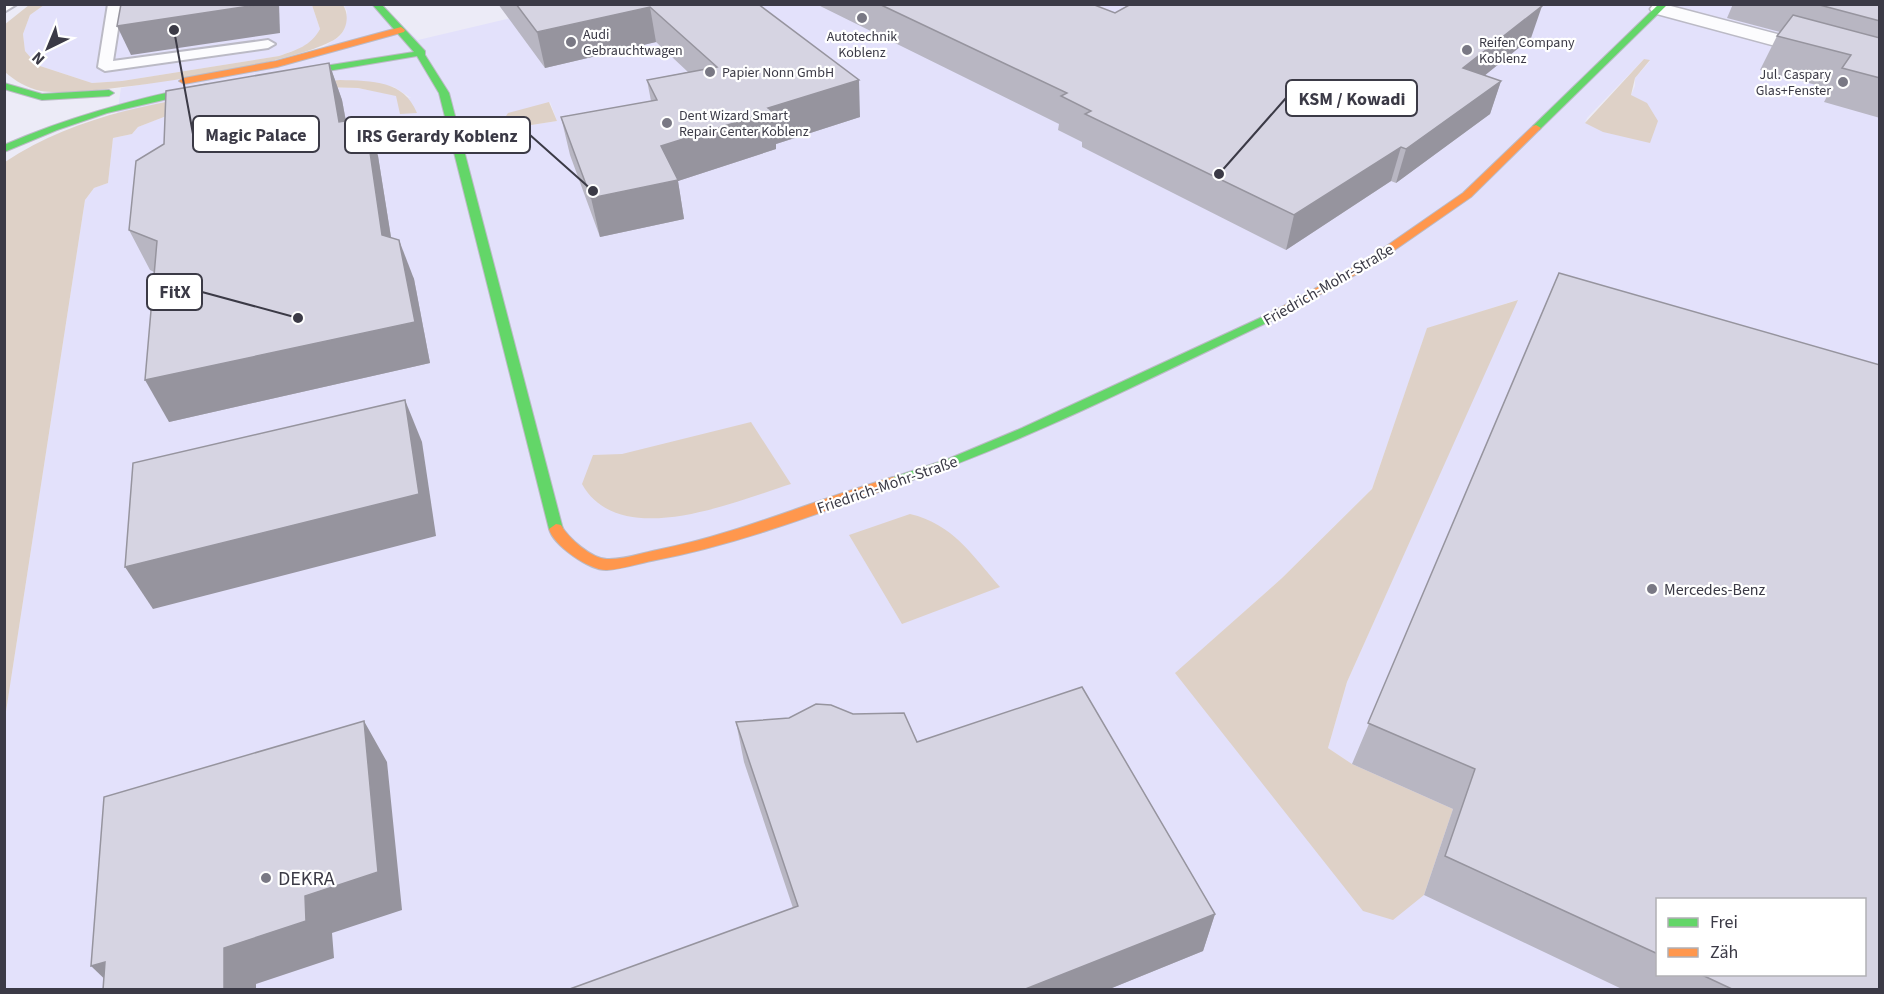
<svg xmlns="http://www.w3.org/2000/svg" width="1884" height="994" font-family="'Source Sans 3',sans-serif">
	<rect width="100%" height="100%" fill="#ecebf7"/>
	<g fill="#e3e1fb" fill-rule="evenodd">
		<polygon points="45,4 312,5 320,29 314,40 301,48 279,56 122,81 92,83 37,65 25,51 23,34 30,15"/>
		<path d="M343,4L381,5L418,40L571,4L1879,5V989L5,990V718L85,200L94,188L108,183L113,138L132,134L138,127L169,115L322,87L358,88L411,98L394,87L359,81L186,99L117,114L121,88L275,62L322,48L339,37L344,30L347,11ZM1644,59L1650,61L1635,78V86L1631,95L1585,123L1587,118ZM550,102L557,121L512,128ZM1517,300L1347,682L1328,748L1352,764L1176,673L1282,578L1372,489L1427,329ZM1658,900H1864V974H1658Z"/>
	</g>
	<g fill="#ded1c7">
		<path d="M29,5H44L30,15L23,34L25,51L37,65L92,83L122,81L279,56C296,50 311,46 320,29L312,5H343C349,14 348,29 338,37C308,63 82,99 41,91C27,88 15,81 5,72L4,25Z"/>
		<polygon points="1644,59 1650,60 1635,78 1631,95 1647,103 1658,121 1650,143 1603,132 1585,123"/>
		<path d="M340,80C372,81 404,80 417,113L400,114L396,96L358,88L322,87L169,115L138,127L132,134L113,138L108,183L94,188L85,200L5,718V162C102,98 227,93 340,80Z"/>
		<polygon points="549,102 557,121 512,128 502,122 508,113"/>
		<polygon points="1518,300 1347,682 1328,748 1352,764 1453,809 1424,895 1393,920 1363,911 1175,673 1282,578 1372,489 1427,328"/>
		<path d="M751,422L791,484C736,501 620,552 582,484L593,455L622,454Z"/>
		<path d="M910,514C953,524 972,555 1000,587L902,624L849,535Z"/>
	</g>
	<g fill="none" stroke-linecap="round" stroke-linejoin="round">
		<defs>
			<g id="lane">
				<polygon points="4,4 17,4 4,12"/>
				<polygon points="108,4 122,4 113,61 268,40 275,44 268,48 105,71 98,67"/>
			</g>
			<polygon id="street" points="1653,5 1667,5 1880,61 1880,74 1653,13 1650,9"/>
			<g id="fast">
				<polygon points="372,4 381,4 425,51 425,55 449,93 563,529 561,533 556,534 549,529 439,93 417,56 286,78 282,75 286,72 414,52"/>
				<polygon points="1659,4 1668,4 1539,130 1533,130 1533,126"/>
				<polygon points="4,83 42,94 109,90 114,93 109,96 42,100 4,89"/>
				<path d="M208,84L213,87L211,89L107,113L57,130L4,152V145C70,116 138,98 208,84Z"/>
				<path d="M1273,312L1279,316L1277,318C1152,377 1029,441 898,485L893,487L886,482L888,479L948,459L1022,428Z"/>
			</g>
			<g id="slow">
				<polygon points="401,27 405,30 404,32 277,67 184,84 179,81 184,78 276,61"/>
				<polygon points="1536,125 1541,128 1539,130 1471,197 1373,265 1277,318 1269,318 1267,316 1269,314 1365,261 1463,193 1533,126"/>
				<path d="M893,477L898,479L900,482L898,485C819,513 739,544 656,560C640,563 623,569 607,570C590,571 553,545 549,529L556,524L561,525C568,538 592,559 607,559C623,560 642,553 657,550C738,534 814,500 893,477Z"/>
			</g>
		</defs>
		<use href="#lane" stroke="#bbbac5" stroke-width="4"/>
		<use href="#street" stroke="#bbbac5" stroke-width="3"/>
		<use href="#fast" stroke="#bbbac5" stroke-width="2"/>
		<use href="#slow" stroke="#bbbac5" stroke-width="2"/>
		<use href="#lane" fill="#fcfcfe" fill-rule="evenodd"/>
		<use href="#street" fill="#fcfcfe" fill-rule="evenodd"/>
		<use href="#fast" fill="#63d668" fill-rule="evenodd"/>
		<use href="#slow" fill="#ff974d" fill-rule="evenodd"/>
	</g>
	<g fill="#b8b6c2" fill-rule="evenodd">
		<polygon points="498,4 758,4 860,117 776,144 776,149 678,181 684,219 600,237 570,155 561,117 651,101 647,80 688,72 656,42 545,68"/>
		<polygon points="816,4 1092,4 1115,13 1531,38 1484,76 1501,81 1490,114 1396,183 1391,181 1286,250 1082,147 1082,142 1058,130 1059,124"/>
		<polygon points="1733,4 1880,4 1880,118 1824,102 1831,89 1760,70 1777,36 1780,32 1727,18"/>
		<polygon points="329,63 342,100 346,121 365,118 378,156 391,237 414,279 430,363 169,422 154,272 150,270 129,230"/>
		<path d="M1559,273L1880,990H1624L1424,895L1453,809L1352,764ZM1658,900L1864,975H1658Z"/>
		<polygon points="736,722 917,742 1215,914 1203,951 1107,990 567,990 793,908 744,762"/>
	</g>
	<g fill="#96949e">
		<polygon points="262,4 279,4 280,33 131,55 117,26"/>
		<polygon points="1542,6 1531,38 1453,101 1463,68"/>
		<polygon points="650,7 656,42 545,68 537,32"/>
		<polygon points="329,63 342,100 353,160 339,122"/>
		<polygon points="859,80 860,117 776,144 776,149 678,181 684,219 600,237 591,198 661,146 768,108"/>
		<polygon points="1501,81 1490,114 1396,183 1406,149"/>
		<polygon points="365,118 378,156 397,275 382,235"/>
		<polygon points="1401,147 1391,181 1286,250 1294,215"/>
		<polygon points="399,240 414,279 430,363 169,422 145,380"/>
		<polygon points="405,400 422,442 436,536 153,609 125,567"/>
		<polygon points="364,721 387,762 402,910 332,933 334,958 256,984 256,990 224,990 224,948 305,896"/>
		<polygon points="1215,914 1203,951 1107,990 1023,990"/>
		<polygon points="105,962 116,990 91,966"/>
	</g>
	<g fill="#d6d4e2" stroke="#96949e" stroke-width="1.5">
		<polygon points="121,4 262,4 117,26"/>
		<polygon points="516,4 758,4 859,80 768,108 772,111 661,146 678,180 591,198 561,117 657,100 647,80 717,67 650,7 537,32"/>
		<polygon points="879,4 1092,4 1115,13 1131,4 1536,4 1542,6 1463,68 1501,81 1406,149 1401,147 1294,215 1085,114 1091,111 1061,96 1067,93"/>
		<polygon points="1816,4 1880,4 1880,21"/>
		<polygon points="1793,15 1880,38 1880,78 1842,68 1851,55 1777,36"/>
		<polygon points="329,63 339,122 365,118 382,235 399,240 415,322 145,380 157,241 129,230 136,161 164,144 166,91"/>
		<polygon points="1559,273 1880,365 1880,990 1734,990 1702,975 1864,975 1864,900 1658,900 1658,954 1445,856 1475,769 1368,723"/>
		<polygon points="405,400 419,494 125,567 133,463"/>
		<polygon points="1082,687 1215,914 1023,990 567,990 798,906 736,722 789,718 816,704 831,705 853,714 904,713 917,742"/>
		<polygon points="364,721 378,872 305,896 306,921 224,948 224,990 103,990 105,962 91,966 104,797"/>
	</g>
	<g fill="#797884" stroke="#fff" stroke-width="2">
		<circle cx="862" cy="18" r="6"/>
		<circle cx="571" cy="42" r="6"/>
		<circle cx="1467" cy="50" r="6"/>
		<circle cx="710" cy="72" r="6"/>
		<circle cx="1843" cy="82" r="6"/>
		<circle cx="667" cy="123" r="6"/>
		<circle cx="1652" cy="589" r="6"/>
		<circle cx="266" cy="878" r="6"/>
	</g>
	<g text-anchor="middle" stroke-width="4.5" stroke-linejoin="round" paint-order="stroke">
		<g font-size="14" fill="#3b3a46" stroke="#fff" text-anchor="start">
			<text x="583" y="39">Audi<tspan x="583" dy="16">Gebrauchtwagen</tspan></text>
			<text x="862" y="41" text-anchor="middle">Autotechnik<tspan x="862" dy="16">Koblenz</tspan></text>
			<text x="1479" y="47">Reifen Company<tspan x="1479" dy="16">Koblenz</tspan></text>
			<text x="722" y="77">Papier Nonn GmbH</text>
			<text x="1831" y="79" text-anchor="end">Jul. Caspary<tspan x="1831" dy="16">Glas+Fenster</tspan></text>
			<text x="679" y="120">Dent Wizard Smart<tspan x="679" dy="16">Repair Center Koblenz</tspan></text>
		</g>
		<g font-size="16" fill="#3b3a46" stroke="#fff">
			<text transform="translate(1328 284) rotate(-30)" y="6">Friedrich-Mohr-Straße</text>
			<text transform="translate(887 484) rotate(-19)" y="6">Friedrich-Mohr-Straße</text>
		</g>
		<g font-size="16" fill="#3b3a46" stroke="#fff" text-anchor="start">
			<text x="1664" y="595">Mercedes-Benz</text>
		</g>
		<g font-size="20" fill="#3b3a46" stroke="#fff" text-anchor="start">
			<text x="278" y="885">DEKRA</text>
		</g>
	</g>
	<path fill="none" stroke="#3b3a46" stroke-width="2" d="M1219 174L1286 98M174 30L193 134M593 191L530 135M298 318L202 292"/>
	<g fill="#3b3a46" stroke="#fff" stroke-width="2">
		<circle cx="1219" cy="174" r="6"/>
		<circle cx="174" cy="30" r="6"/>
		<circle cx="593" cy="191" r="6"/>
		<circle cx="298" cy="318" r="6"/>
	</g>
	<g fill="#fff" stroke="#3b3a46" stroke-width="2">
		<rect x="1286" y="80" width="131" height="36" rx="6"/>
		<rect x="193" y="116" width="126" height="36" rx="6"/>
		<rect x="345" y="117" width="185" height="36" rx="6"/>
		<rect x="147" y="274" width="55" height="36" rx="6"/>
	</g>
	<g font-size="18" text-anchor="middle" font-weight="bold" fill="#3b3a46">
		<text x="1352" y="105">KSM / Kowadi</text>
		<text x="256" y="141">Magic Palace</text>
		<text x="437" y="142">IRS Gerardy Koblenz</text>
		<text x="175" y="298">FitX</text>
	</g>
	<rect width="1884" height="994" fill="none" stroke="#3b3a46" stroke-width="12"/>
	<rect x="1656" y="898" width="210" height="78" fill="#ffffff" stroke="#b1b0b5" stroke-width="1.5"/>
	<rect x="1668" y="918" width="30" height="9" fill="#63d668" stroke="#b1b0b5" stroke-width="1.5"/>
	<text x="1710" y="928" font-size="18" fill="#3b3a46">Frei</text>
	<rect x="1668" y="948" width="30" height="9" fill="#ff974d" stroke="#b1b0b5" stroke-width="1.5"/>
	<text x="1710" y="958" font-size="18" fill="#3b3a46">Zäh</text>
	<g transform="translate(48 48) rotate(223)" stroke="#ffffff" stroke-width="4.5" paint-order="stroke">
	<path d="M0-4.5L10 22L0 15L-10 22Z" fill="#3b3a46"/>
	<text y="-9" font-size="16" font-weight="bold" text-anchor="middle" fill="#3b3a46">N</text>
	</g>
</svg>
